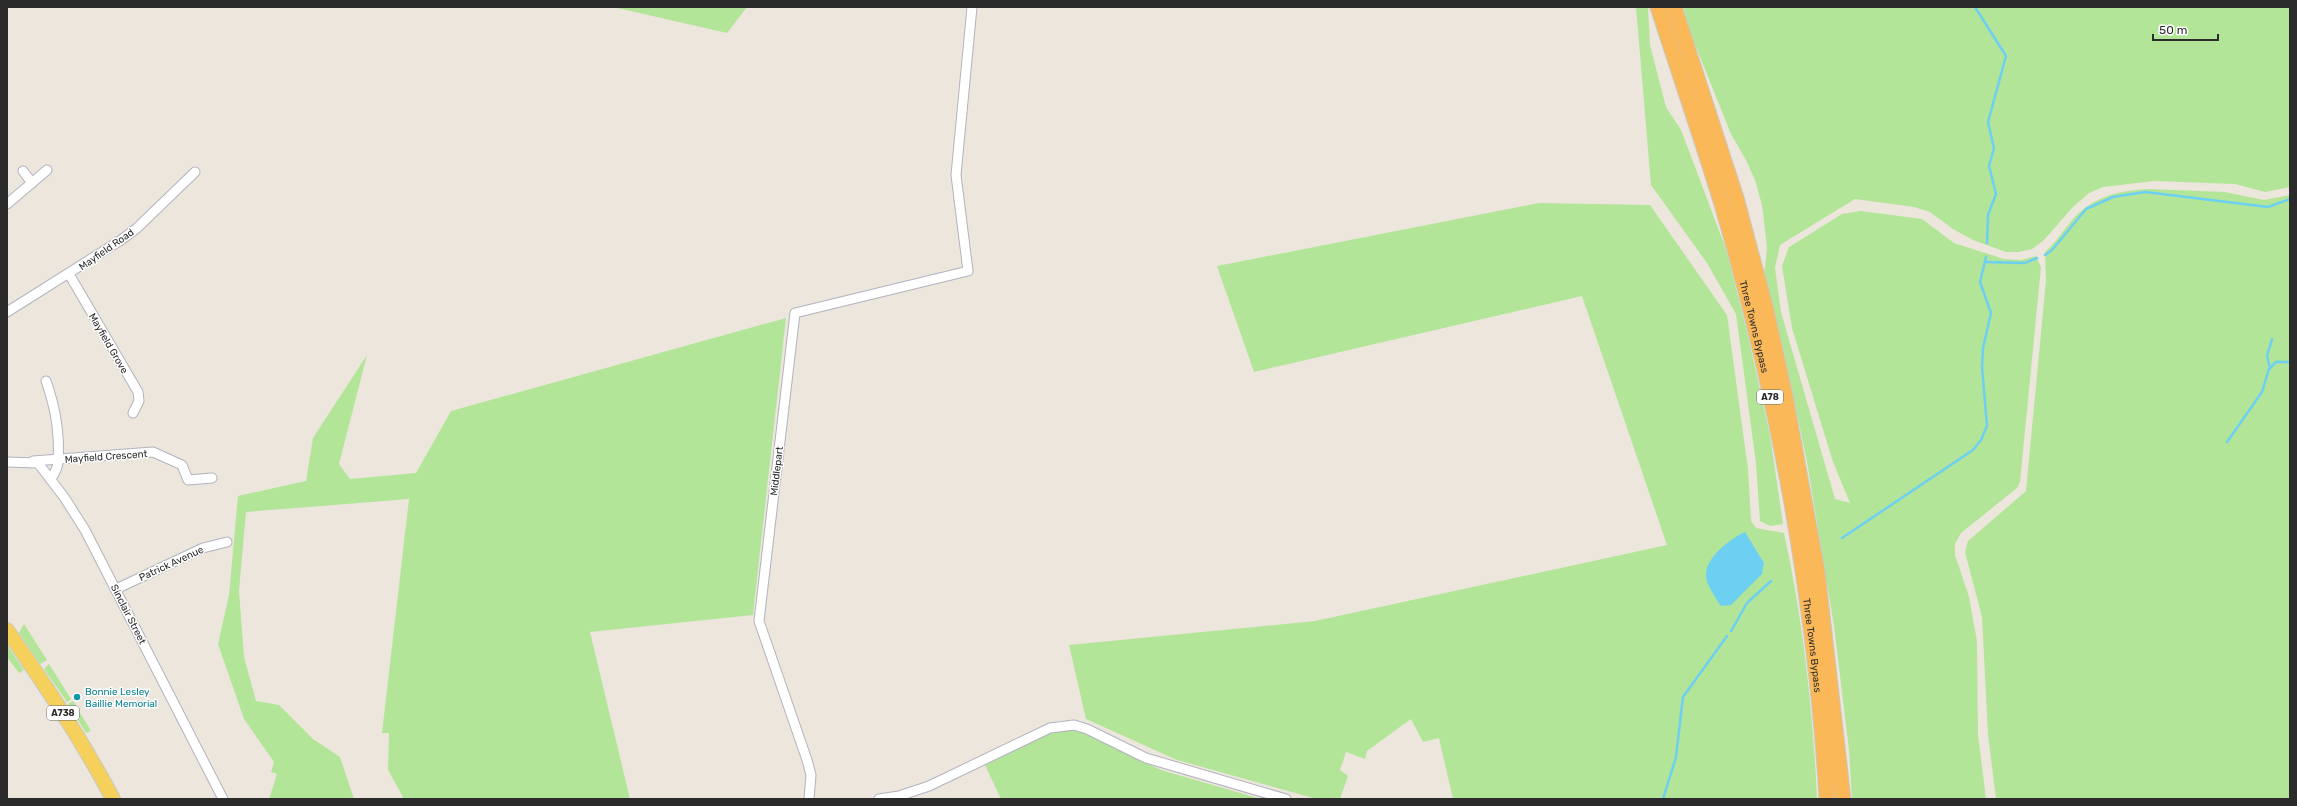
<svg xmlns="http://www.w3.org/2000/svg" width="2297" height="806" font-family="Rubik,sans-serif">
	<rect width="100%" height="100%" fill="#ede6dd"/>
	<g fill="#b2e598">
		<polygon points="613,7 747,7 727,33"/>
		<polygon points="1636,7 1648,7 1650,45 1666,107 1681,130 1726,249 1747,331 1770,435 1783,524 1770,526 1760,521 1756,463 1736,314 1707,263 1651,185"/>
		<polygon points="1683,7 2290,7 2290,187 2265,192 2235,184 2154,181 2103,187 2089,193 2073,207 2044,240 2032,249 2019,252 2006,252 1973,240 1953,229 1930,212 1914,207 1855,199 1780,245 1775,268 1781,312 1835,499 1850,503 1833,462 1792,328 1782,266 1789,247 1842,214 1861,211 1922,219 1954,243 2004,259 2021,260 2036,256 2041,267 2020,482 2017,488 1961,533 1955,544 1955,555 1969,597 1977,641 1978,735 1986,799 1852,799 1849,750 1834,626 1807,462 1783,348 1764,276 1767,248 1762,205 1755,180 1746,160 1731,134 1694,42"/>
		<path d="M2148,189L2225,192L2264,200L2290,195V799H1996L1988,735L1982,617L1965,552L1968,541L2026,491L2046,280L2045,252C2056,242 2063,231 2073,219C2094,196 2118,191 2148,189Z"/>
		<path d="M1539,203L1650,205L1727,315L1748,469L1751,521L1756,528L1784,533C1803,620 1813,710 1817,799H1453L1439,738L1423,742L1411,719L1367,751L1365,759L1346,752L1340,770L1348,776L1340,799H1317L1177,760L1086,719L1069,645L1315,621L1667,545L1582,296L1254,372L1217,266Z"/>
		<polygon points="786,318 753,615 590,632 630,799 401,799 403,797 388,770 389,733 382,733 409,499 246,512 239,591 244,657 256,701 279,705 313,739 340,757 354,799 269,799 277,774 271,772 274,762 244,719 218,644 229,595 238,496 306,481 313,438 367,355 339,464 350,479 416,473 451,411"/>
		<polygon points="24,624 47,660 40,664 19,633"/>
		<polygon points="7,645 24,670 19,673 7,657"/>
		<polygon points="49,664 71,699 67,702 44,669"/>
		<polygon points="73,701 91,731 86,733 68,704"/>
		<polygon points="1066,729 1078,730 1161,770 1261,799 1001,799 984,763 1050,732"/>
	</g>
	<path fill="#6dcff2" d="M1745,532L1764,563L1762,574L1731,605L1721,606C1716,598 1706,585 1706,575C1706,557 1730,539 1745,532Z"/>
	<g fill="none" stroke-linecap="round" stroke-linejoin="round">
		<g stroke="#6dcff2" stroke-width="2.5">
			<polyline points="1975,7 2006,56 1988,122 1994,148 1989,166 1996,194 1988,215 1987,243"/>
			<polyline points="2045,255 2052,250 2086,209 2113,197 2145,192 2268,207 2290,199"/>
			<polyline points="1986,262 2025,263 2037,258"/>
			<polyline points="2270,368 2267,356 2272,339"/>
			<polyline points="2227,442 2262,392 2269,369 2276,362 2290,362"/>
			<polyline points="1842,538 1973,450 1981,440 1987,426 1982,367 1983,348 1991,313 1980,282 1986,257"/>
			<polyline points="1731,631 1747,603 1771,581"/>
			<polyline points="1663,799 1676,757 1683,697 1727,636"/>
		</g>
		<defs>
			<g id="minor">
				<polyline points="23,171 32,183"/>
				<polyline points="7,204 47,170"/>
				<polyline points="69,274 138,392 139,401 133,413"/>
				<polyline points="7,312 121,240 137,228 195,172"/>
				<path d="M46,381C55,406 60,435 58,462C58,468 54,474 51,479"/>
				<polyline points="33,461 153,452 182,465 188,480 212,478"/>
				<polyline points="7,462 38,463 64,497 85,530 223,799"/>
				<polyline points="116,589 203,548 227,542"/>
				<polyline points="809,799 811,775 807,760 759,621 795,313 968,271 956,175 972,7"/>
				<polyline points="879,799 899,796 929,786 1050,728 1074,725 1087,729 1146,758 1286,799"/>
			</g>
			<path id="primary" d="M7,630C45,685 82,740 113,799"/>
			<g id="trunk">
				<path id="s1" d="M1658,7C1679,72 1701,136 1721,201C1777,390 1816,603 1827,799"/>
				<polyline points="1674,7 1736,198 1766,310 1785,396 1817,571 1843,799"/>
			</g>
		</defs>
		<use href="#minor" stroke="#b1b3bf" stroke-width="11"/>
		<use href="#primary" stroke="#c8c8c8" stroke-width="16"/>
		<use href="#trunk" stroke="#c8c8c8" stroke-width="17"/>
		<use href="#minor" stroke="#fff" stroke-width="9"/>
		<use href="#primary" stroke="#f5d05a" stroke-width="14"/>
		<use href="#trunk" stroke="#fab858" stroke-width="15"/>
	</g>
	<circle fill="#0f9aa8" stroke="#fff" stroke-width="1.5" cx="77" cy="697" r="4"/>
	<g text-anchor="middle" stroke-width="3" stroke-linejoin="round" paint-order="stroke">
		<g fill="#fff" stroke="#6b6b6b" stroke-width="1">
			<rect x="1757" y="390" width="26" height="14" rx="3"/>
			<rect x="47" y="706" width="32" height="14" rx="3"/>
		</g>
		<g font-size="9" font-weight="bold" fill="#2b2b2b">
			<text x="1770" y="400">A78</text>
			<text x="63" y="716">A738</text>
		</g>
		<g font-size="10" fill="#2b2b2b" stroke="#fff">
			<text transform="translate(106 249) rotate(-35)" y="4">Mayfield Road</text>
			<text dy="4" stroke="none"><textPath href="#s1" startOffset="334">Three Towns Bypass</textPath></text>
			<text transform="translate(109 343) rotate(60)" y="4">Mayfield Grove</text>
			<text transform="translate(106 456) rotate(-4)" y="4">Mayfield Crescent</text>
			<text transform="translate(776 471) rotate(-83)" y="4">Middlepart</text>
			<text transform="translate(171 563) rotate(-25)" y="4">Patrick Avenue</text>
			<text transform="translate(129 614) rotate(63)" y="4">Sinclair Street</text>
			<text dy="4" stroke="none"><textPath href="#s1" startOffset="658">Three Towns Bypass</textPath></text>
		</g>
		<g font-size="10" fill="#0d838f" stroke="#fff" text-anchor="start">
			<text x="85" y="695">Bonnie Lesley<tspan x="85" dy="12">Baillie Memorial</tspan></text>
		</g>
	</g>
	<rect width="2297" height="806" fill="none" stroke="#2b2b2b" stroke-width="16"/>
	<path d="M2153 34v6h65v-6" fill="none" stroke="#2b2b2b" stroke-width="2"/>
	<text x="2159" y="34" font-size="12" fill="#2b2b2b" stroke="#ffffff" stroke-width="3" paint-order="stroke">50 m</text>
</svg>
